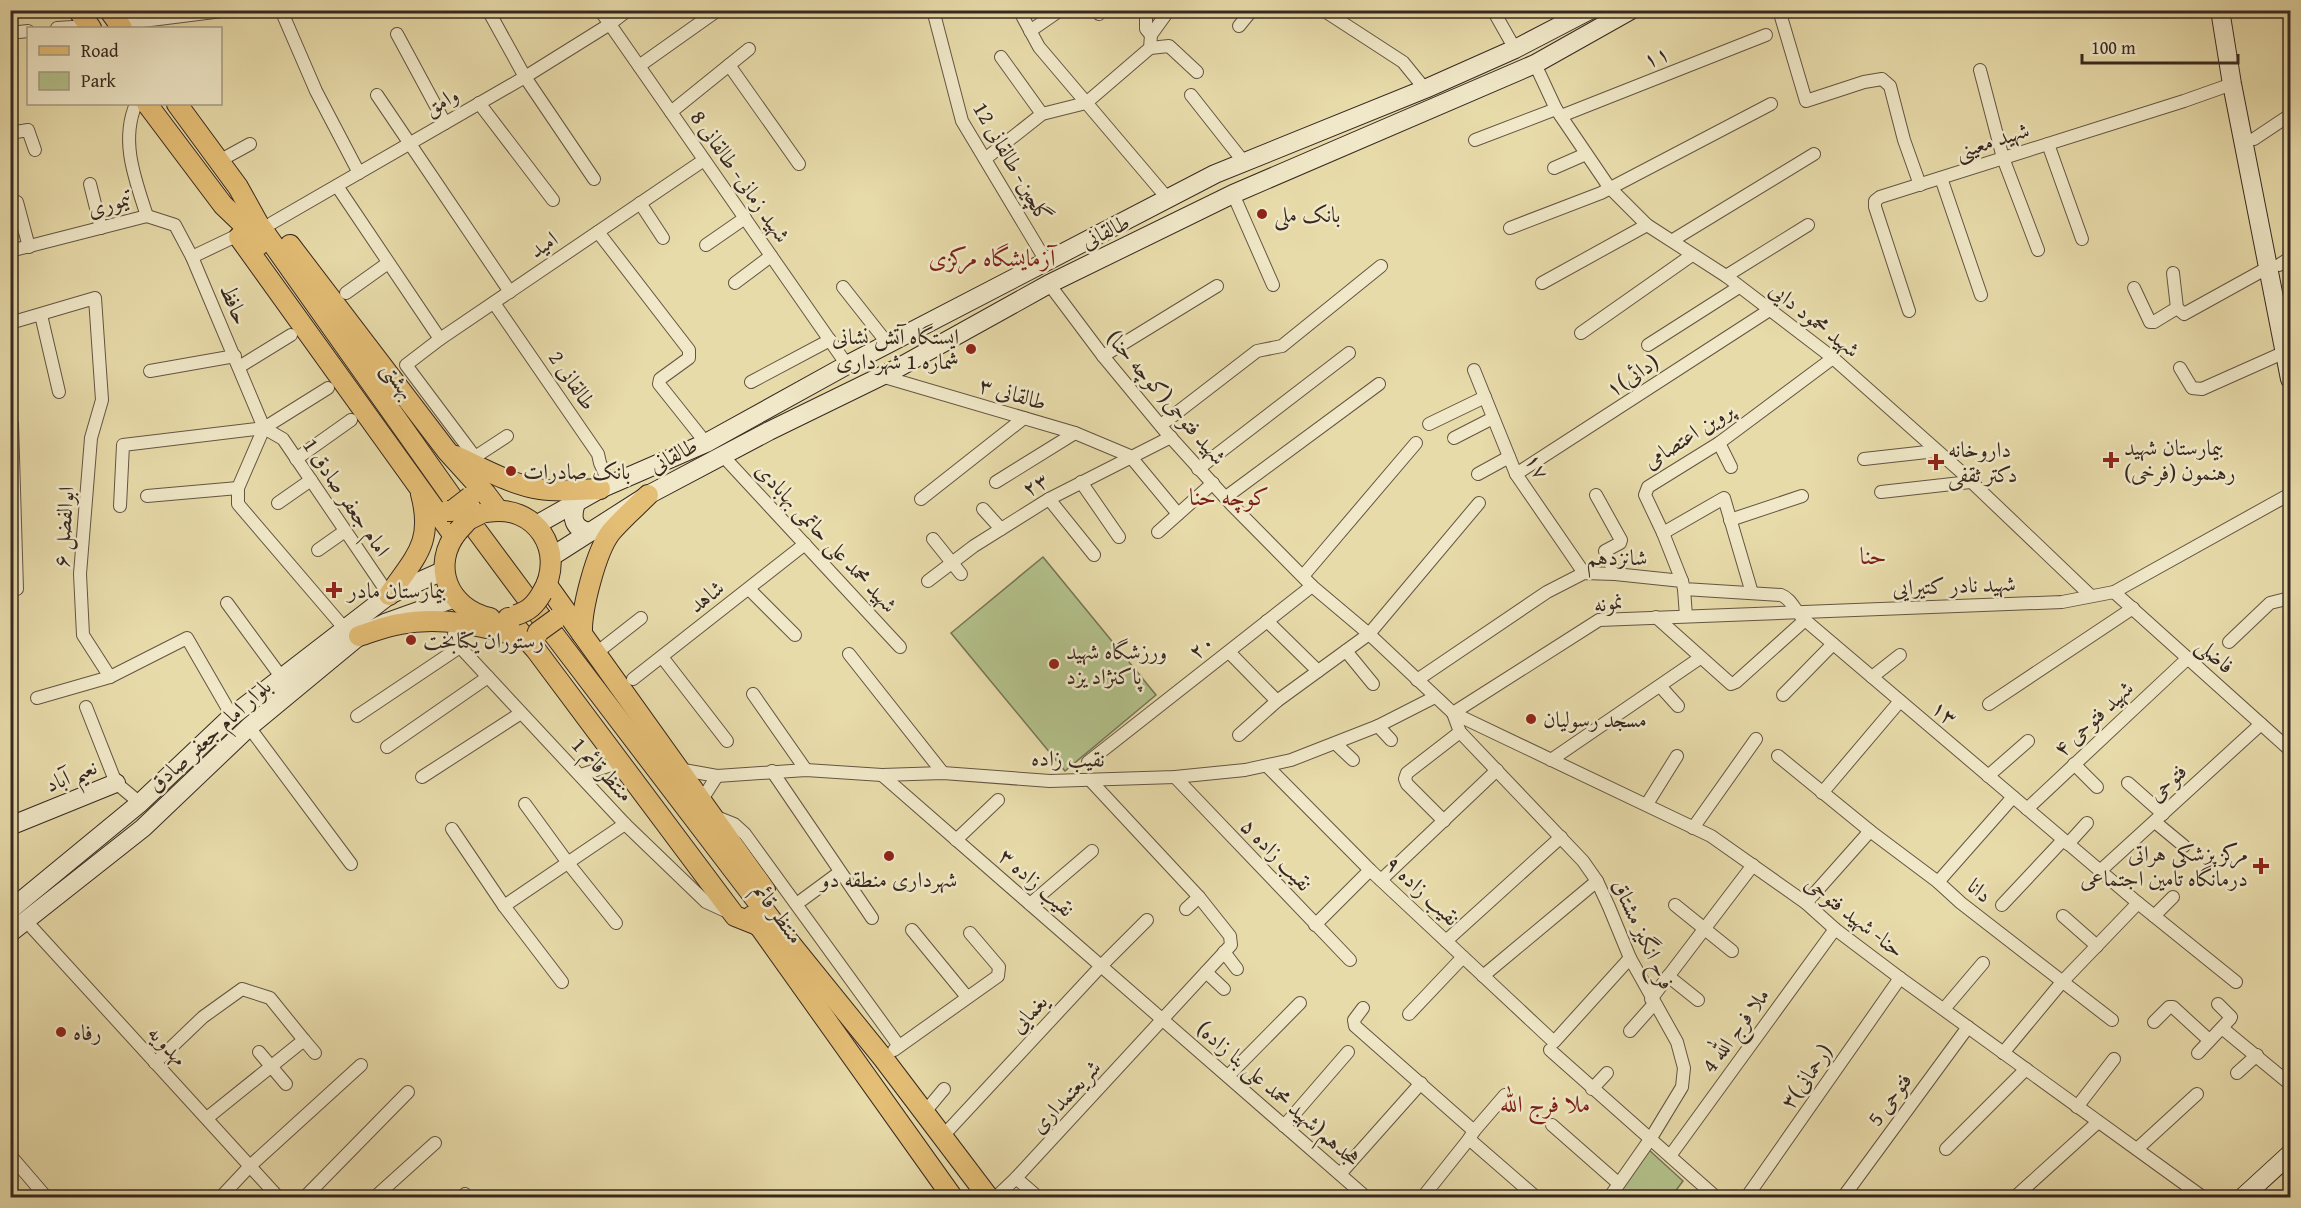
<svg xmlns="http://www.w3.org/2000/svg" width="2301" height="1208" font-family="'Gentium Book Plus',Amiri,serif">
	<rect width="100%" height="100%" fill="#e8dbaa"/>
	<filter id="stains"><feTurbulence type="fractalNoise" baseFrequency=".00333" numOctaves="4"/><feColorMatrix values="0 0 0 0 .2 0 0 0 0 .09 0 0 0 0 .02 0 0 0 .5 -.17"/></filter>
	<radialGradient id="worn" r=".72"><stop offset=".6" stop-color="#630" stop-opacity="0"/><stop offset="1" stop-color="#630" stop-opacity=".3"/></radialGradient>
	<g fill="#b3c18b" stroke="#757456" stroke-width="1.5">
		<polygon points="1043,557 1156,695 1065,771 951,633"/>
		<polygon points="1648,1149 1683,1181 1671,1197 1613,1198"/>
	</g>
	<g fill="none" stroke-linecap="round" stroke-linejoin="round">
		<defs>
			<g id="street">
				<polyline points="281,10 316,91 359,173"/>
				<polyline points="488,10 525,77 594,179"/>
				<polyline points="600,10 847,365"/>
				<polyline points="933,10 962,121 1046,261"/>
				<polyline points="1019,10 1039,47 1168,199"/>
				<polyline points="1146,10 1146,29 1151,35"/>
				<polyline points="1323,10 1403,62 1425,89"/>
				<polyline points="1493,10 1515,49"/>
				<polyline points="1779,10 1806,101 1864,82 1882,79 1890,86 1904,140 1920,185"/>
				<polyline points="1099,14 1100,10"/>
				<polyline points="119,24 230,10"/>
				<polyline points="1239,26 1252,10"/>
				<polyline points="57,28 88,26"/>
				<polyline points="1030,31 1056,13"/>
				<polyline points="10,33 28,31"/>
				<polyline points="397,34 445,123"/>
				<polyline points="1150,48 1169,46 1197,72"/>
				<polyline points="1001,57 1042,114"/>
				<polyline points="1535,64 1556,109 1609,187 1647,225 1726,276 1833,358 1959,470 2090,595"/>
				<polyline points="729,65 799,164"/>
				<polyline points="639,66 718,10"/>
				<polyline points="1980,70 2003,158 2038,250"/>
				<polyline points="377,95 510,292"/>
				<polyline points="1191,95 1243,161"/>
				<polyline points="479,103 553,200"/>
				<path d="M136,104C120,141 135,179 147,216"/>
				<polyline points="671,112 749,49"/>
				<polyline points="1561,116 1766,35"/>
				<polyline points="10,133 28,130 35,150"/>
				<polyline points="2254,139 2290,115"/>
				<polyline points="1475,140 1556,109"/>
				<polyline points="2048,144 2082,239"/>
				<polyline points="985,159 1042,114 1086,103 1150,48 1151,35 1169,10"/>
				<polyline points="219,161 250,144"/>
				<polyline points="1554,168 1586,154"/>
				<polyline points="1941,178 1981,295"/>
				<polyline points="90,184 101,228"/>
				<polyline points="337,186 440,339"/>
				<polyline points="1233,194 1273,285"/>
				<polyline points="17,202 29,247"/>
				<polyline points="640,203 663,238"/>
				<polyline points="147,216 175,225 192,257 264,428"/>
				<polyline points="272,223 525,77 610,24 628,10"/>
				<polyline points="1510,228 1601,193 1771,104"/>
				<polyline points="598,232 689,350 689,358 660,379 659,384 706,443"/>
				<polyline points="1673,240 1814,154"/>
				<polyline points="706,245 745,218"/>
				<polyline points="10,251 147,216"/>
				<polyline points="192,257 238,235"/>
				<polyline points="2279,265 2290,258"/>
				<polyline points="2173,273 2177,308"/>
				<polyline points="1726,276 1808,225"/>
				<polyline points="735,283 771,256"/>
				<polyline points="1542,283 1647,225"/>
				<polyline points="1049,284 1103,356 1165,431 1231,504 1312,586 1369,634 1453,713 1711,836 1806,903 1835,929 1900,978 2204,1198"/>
				<polyline points="843,287 888,344"/>
				<polyline points="2134,288 2150,322 2154,322 2177,308 2184,314 2269,267"/>
				<polyline points="346,293 388,263"/>
				<polyline points="494,303 598,454 600,463 610,485"/>
				<polyline points="1909,311 1875,207 1875,201 1880,197 2184,101 2232,84"/>
				<polyline points="41,315 59,392"/>
				<polyline points="10,323 95,298 102,400 91,438 80,574 83,635 110,677"/>
				<polyline points="1581,333 1692,255"/>
				<polyline points="1648,345 1739,287"/>
				<polyline points="1103,356 1217,286"/>
				<polyline points="239,367 291,335"/>
				<polyline points="2180,368 2192,388 2202,389 2285,352"/>
				<polyline points="1474,370 1516,474 1584,573"/>
				<polyline points="150,371 235,356"/>
				<polyline points="881,376 1075,433 1130,456 1178,514"/>
				<polyline points="751,382 830,340"/>
				<polyline points="12,424 17,589"/>
				<polyline points="1429,424 1485,397"/>
				<polyline points="1161,425 1257,351 1282,346 1381,266"/>
				<polyline points="264,428 238,488 238,504 345,629"/>
				<polyline points="264,428 283,439 389,595"/>
				<polyline points="507,436 475,457 406,365 440,339 704,160"/>
				<polyline points="1454,438 1493,418"/>
				<polyline points="1719,443 1731,467"/>
				<polyline points="723,456 900,647"/>
				<polyline points="296,459 351,420"/>
				<polyline points="1864,459 1936,451"/>
				<polyline points="1198,469 1349,353"/>
				<polyline points="1478,474 1509,457"/>
				<polyline points="1516,474 1771,309"/>
				<polyline points="996,482 1075,433"/>
				<polyline points="1081,482 1119,537"/>
				<polyline points="1881,492 1970,482"/>
				<polyline points="1596,495 1621,540 1620,543 1605,551 1615,574"/>
				<polyline points="147,496 238,488"/>
				<polyline points="1226,497 1379,384"/>
				<polyline points="921,499 1024,418"/>
				<polyline points="1049,499 1094,555"/>
				<polyline points="278,503 311,480"/>
				<polyline points="120,506 123,445 264,428 328,388"/>
				<polyline points="983,509 1001,529"/>
				<polyline points="1730,520 1802,496"/>
				<polyline points="1158,532 1213,483"/>
				<polyline points="1663,533 1724,498 1752,593"/>
				<polyline points="933,539 961,574"/>
				<polyline points="318,550 345,531"/>
				<polyline points="1303,576 1416,443"/>
				<polyline points="928,581 974,546 1049,499 1171,437"/>
				<polyline points="1682,581 1663,533 1645,495 1648,487 1719,443 1833,358"/>
				<polyline points="749,589 795,635"/>
				<polyline points="1684,589 1686,616"/>
				<polyline points="2114,592 2290,750"/>
				<polyline points="227,603 282,678"/>
				<polyline points="1656,617 1731,684 1736,682 1805,620"/>
				<polyline points="1267,621 1318,671"/>
				<polyline points="454,634 460,647 625,824 706,902 730,913"/>
				<polyline points="2229,642 2270,603 2290,598"/>
				<polyline points="1346,651 1373,684"/>
				<polyline points="1229,652 1277,701"/>
				<polyline points="595,654 641,618"/>
				<polyline points="849,654 943,773"/>
				<polyline points="662,657 727,741"/>
				<polyline points="1872,677 1900,655"/>
				<polyline points="633,679 805,544"/>
				<path d="M1417,680L1547,592L1584,573L1615,574L1682,581L1684,589L1781,595C1792,599 1795,612 1805,620L2138,903L2236,982"/>
				<polyline points="1660,686 1678,706"/>
				<polyline points="753,694 806,770"/>
				<polyline points="1783,695 1833,644"/>
				<polyline points="37,698 110,677 187,638 232,716"/>
				<polyline points="1989,704 2133,608"/>
				<polyline points="86,707 116,783 140,803"/>
				<polyline points="1453,713 1599,620 2062,602 2114,592 2290,494"/>
				<polyline points="1453,713 1460,732 1583,861 1597,881 1609,907 1630,958 1677,1042 1684,1068 1682,1087 1651,1138 1609,1198"/>
				<polyline points="357,716 460,647"/>
				<polyline points="1378,726 1391,740"/>
				<polyline points="249,727 351,864"/>
				<polyline points="1239,735 1277,701 1369,634 1479,503"/>
				<polyline points="1336,744 1353,760"/>
				<polyline points="387,747 488,677"/>
				<polyline points="1778,756 1870,831 1938,882 1961,903 2112,1020"/>
				<polyline points="1551,760 1700,658"/>
				<polyline points="1088,762 1312,586"/>
				<polyline points="2074,764 2097,787"/>
				<polyline points="1267,766 1370,870 1554,1042 1630,958"/>
				<polyline points="678,769 717,776 806,770 882,775 943,773 1050,781 1175,777 1245,770 1291,760 1378,726 1435,697"/>
				<polyline points="772,771 872,918"/>
				<polyline points="581,775 620,762"/>
				<polyline points="882,775 1367,1198"/>
				<polyline points="1988,776 2028,741"/>
				<polyline points="422,777 521,713"/>
				<polyline points="1175,777 1350,960"/>
				<polyline points="2128,783 2163,814"/>
				<polyline points="1822,793 1900,701"/>
				<polyline points="701,801 717,776"/>
				<polyline points="525,804 568,863 616,923"/>
				<polyline points="1647,804 1677,756"/>
				<polyline points="2027,809 2188,658"/>
				<polyline points="714,816 734,824 745,834 899,1046"/>
				<polyline points="1444,821 1407,784 1405,779 1407,773 1460,732"/>
				<polyline points="2155,822 2184,846"/>
				<polyline points="1693,828 1756,739"/>
				<polyline points="452,829 504,906 562,982"/>
				<polyline points="956,840 998,800"/>
				<polyline points="2068,844 2087,823"/>
				<polyline points="2100,871 2261,724"/>
				<polyline points="1381,880 1497,770"/>
				<polyline points="1938,882 2013,797"/>
				<polyline points="802,900 840,872"/>
				<polyline points="1806,903 1870,831"/>
				<polyline points="1030,904 1092,851"/>
				<polyline points="1675,905 1732,951"/>
				<polyline points="2002,905 2063,840"/>
				<polyline points="504,906 625,824"/>
				<polyline points="1186,909 1199,897"/>
				<polyline points="2063,916 2097,946"/>
				<polyline points="2154,916 2173,897"/>
				<polyline points="26,921 279,1198"/>
				<polyline points="1315,925 1370,870"/>
				<polyline points="912,930 967,997"/>
				<polyline points="1446,941 1561,837"/>
				<polyline points="1224,952 1237,969"/>
				<polyline points="1206,972 1224,989"/>
				<polyline points="1483,976 1597,881"/>
				<polyline points="1668,976 1698,1000"/>
				<polyline points="1651,999 1753,865"/>
				<polyline points="1363,1008 1354,1020 1355,1026 1474,1131"/>
				<polyline points="1944,1009 1983,963"/>
				<polyline points="1409,1014 1463,957"/>
				<polyline points="2154,1022 2169,1007 2173,1007 2209,1040"/>
				<polyline points="2222,1028 2290,1084"/>
				<polyline points="1630,1031 1654,1004"/>
				<polyline points="304,1040 315,1053"/>
				<polyline points="894,1050 998,976 999,967 970,933"/>
				<polyline points="1550,1050 1717,1198"/>
				<polyline points="259,1052 286,1084"/>
				<polyline points="2003,1053 2062,982 2138,903"/>
				<polyline points="2198,1053 2230,1019 2231,1017 2218,1004"/>
				<polyline points="155,1063 203,1017 242,989 270,998 304,1040 207,1118"/>
				<polyline points="2237,1073 2257,1055"/>
				<polyline points="1228,1076 1300,1003"/>
				<polyline points="1592,1089 1607,1073"/>
				<polyline points="2077,1107 2114,1059"/>
				<polyline points="924,1113 944,1089"/>
				<polyline points="1552,1125 1618,1183"/>
				<polyline points="1284,1126 1348,1052"/>
				<polyline points="942,1137 1101,966 1147,920"/>
				<polyline points="1469,1139 1537,1198"/>
				<polyline points="1946,1149 2026,1069"/>
				<polyline points="2137,1149 2197,1094"/>
				<polyline points="10,1155 47,1198"/>
				<polyline points="1670,1156 1835,929"/>
				<polyline points="1340,1174 1421,1083"/>
				<polyline points="1016,1178 1039,1198"/>
				<polyline points="465,1194 468,1198"/>
				<polyline points="1844,1196 1968,1027"/>
				<polyline points="220,1198 250,1166 361,1065"/>
				<polyline points="304,1198 408,1092"/>
				<polyline points="374,1198 435,1143"/>
				<polyline points="995,1198 1016,1178 1231,945 1230,936 1199,897 1090,780"/>
				<polyline points="1422,1198 1469,1139 1474,1131 1505,1095"/>
				<polyline points="1746,1198 1900,978"/>
				<polyline points="2014,1198 2098,1122"/>
			</g>
			<g id="secondary">
				<polyline points="2220,10 2232,84 2290,379"/>
				<path d="M576,503C571,518 573,529 590,532"/>
				<polyline points="536,525 600,489 706,443 847,365 1215,174 1425,89 1515,49 1590,10"/>
				<polyline points="551,557 648,495 769,431 896,369 1049,284 1233,194 1535,64 1631,10"/>
				<polyline points="10,826 116,783"/>
				<polyline points="10,910 140,803 232,716 389,595 445,570"/>
				<polyline points="10,933 143,828 249,727 359,636 385,623 455,598"/>
				<polyline points="2242,1198 2290,1154"/>
			</g>
			<g id="primary">
				<polyline points="78,10 91,28"/>
				<polyline points="109,10 122,28"/>
				<polyline points="147,104 223,205 247,228 259,245"/>
				<polyline points="177,104 238,187 258,223 454,500 549,628 773,922 883,1058 989,1198"/>
				<polyline points="239,237 454,536"/>
				<polyline points="290,245 447,451 486,494 498,510"/>
				<path d="M456,456C482,468 510,484 539,489C559,492 579,490 600,489"/>
				<path d="M487,512C535,503 567,551 542,593"/>
				<path d="M458,531C430,565 448,609 490,618"/>
				<polyline points="547,585 765,890"/>
				<path d="M389,595C415,557 434,543 421,494"/>
				<polyline points="508,618 536,650 735,916 760,926"/>
				<path d="M582,634C581,610 596,551 611,532C622,519 636,507 648,495"/>
				<path d="M359,636C372,632 386,626 400,624C444,615 484,627 526,638"/>
				<polyline points="752,916 953,1198"/>
			</g>
		</defs>
		<use href="#street" stroke="#635542" stroke-width="14"/>
		<use href="#secondary" stroke="#372820" stroke-width="20"/>
		<use href="#primary" stroke="#372820" stroke-width="22"/>
		<use href="#street" stroke="#f0e8c8" stroke-width="12"/>
		<use href="#secondary" stroke="#f0e8c8" stroke-width="18"/>
		<use href="#primary" stroke="#e4be75" stroke-width="20"/>
		<defs>
			<g id="primary-bridge">
				<polyline points="447,511 452,511 470,497"/>
				<polyline points="458,531 468,520 480,514"/>
				<path d="M516,615C529,611 535,605 542,593"/>
				<polyline points="537,635 538,632 556,619"/>
			</g>
		</defs>
		<use href="#primary-bridge" stroke="#372820" stroke-width="22" stroke-linecap="butt"/>
		<use href="#primary-bridge" stroke="#e4be75" stroke-width="20"/>
	</g>
	<g fill="#8f2418" stroke="#f0e8c8" stroke-width="2">
		<circle cx="1262" cy="214" r="6"/>
		<circle cx="971" cy="349" r="6"/>
		<path d="M2108 451h6v6h6v6h-6v6h-6v-6h-6v-6h6z"/>
		<path d="M1933 453h6v6h6v6h-6v6h-6v-6h-6v-6h6z"/>
		<circle cx="511" cy="471" r="6"/>
		<path d="M331 581h6v6h6v6h-6v6h-6v-6h-6v-6h6z"/>
		<circle cx="411" cy="640" r="6"/>
		<circle cx="1054" cy="664" r="6"/>
		<circle cx="1531" cy="719" r="6"/>
		<circle cx="889" cy="856" r="6"/>
		<path d="M2258 857h6v6h6v6h-6v6h-6v-6h-6v-6h6z"/>
		<circle cx="61" cy="1032" r="6"/>
	</g>
	<g text-anchor="middle" stroke-width="5" stroke-linejoin="round" paint-order="stroke">
		<g font-size="22" fill="#372820" stroke="#f0e8c8">
			<text transform="translate(1656 56) rotate(-22)" y="8">۱۱</text>
			<text transform="translate(441 101) rotate(-30)" y="8">وامق</text>
			<text transform="translate(1992 140) rotate(-18)" y="8">شهید معینی</text>
			<text transform="translate(1013 162) rotate(60)" y="8">گلچین- طالقانی 12</text>
			<text transform="translate(741 176) rotate(55)" y="8">شهید زمانی- طالقانی 8</text>
			<text transform="translate(109 203) rotate(-17)" y="8">تیموری</text>
			<text transform="translate(1105 231) rotate(-26)" y="8">طالقانی</text>
			<text transform="translate(543 244) rotate(-34)" y="8">امید</text>
			<text transform="translate(235 304) rotate(67)" y="8">حافظ</text>
			<text transform="translate(1815 319) rotate(38)" y="8">شهید محمود دایی</text>
			<text transform="translate(1632 375) rotate(-33)" y="8">۱(دائی)</text>
			<text transform="translate(399 380) rotate(55)" y="8">بهشتی</text>
			<text transform="translate(573 380) rotate(56)" y="8">طالقانی 2</text>
			<text transform="translate(1013 393) rotate(16)" y="8">طالقانی ۳</text>
			<text transform="translate(1167 397) rotate(49)" y="8">(کوچه حنا)شهید فتوحی</text>
			<text transform="translate(1688 435) rotate(-33)" y="8">پروین اعتصامی</text>
			<text transform="translate(673 455) rotate(-28)" y="8">طالقانی</text>
			<text transform="translate(1538 466) rotate(61)" y="8">۱۷</text>
			<text transform="translate(1035 484) rotate(-30)" y="8">۲۳</text>
			<text transform="translate(347 497) rotate(56)" y="8">امام جعفر صادق 1</text>
			<text transform="translate(63 527) rotate(-86)" y="8">ابوالفضل ۶</text>
			<text transform="translate(827 537) rotate(47)" y="8">شهید محمد علی حاتمی بهابادی</text>
			<text x="1617" y="565">شانزدهم</text>
			<text transform="translate(1954 585) rotate(-2)" y="8">شهید نادر کتیرایی</text>
			<text transform="translate(706 596) rotate(-38)" y="8">شاهد</text>
			<text transform="translate(1608 602) rotate(-10)" y="8">نمونه</text>
			<text transform="translate(1201 646) rotate(-38)" y="8">۲۰</text>
			<text transform="translate(2216 655) rotate(42)" y="8">فاضلی</text>
			<text transform="translate(1945 712) rotate(40)" y="8">۱۳</text>
			<text transform="translate(2093 718) rotate(-43)" y="8">شهید فتوحی ۴</text>
			<text transform="translate(209 735) rotate(-42)" y="8">بلوار امام جعفر صادق</text>
			<text transform="translate(1068 758) rotate(1)" y="8">نقیب زاده</text>
			<text transform="translate(603 769) rotate(47)" y="8">منتظرقائم 1</text>
			<text transform="translate(71 775) rotate(-22)" y="8">نعیم آباد</text>
			<text transform="translate(2167 782) rotate(-43)" y="8">فتوحی</text>
			<text transform="translate(1277 854) rotate(46)" y="8">نقیب زاده ۵</text>
			<text transform="translate(1037 882) rotate(41)" y="8">نقیب زاده ۳</text>
			<text transform="translate(1423 890) rotate(43)" y="8">نقیب زاده ۹</text>
			<text transform="translate(1980 890) rotate(40)" y="8">دانا</text>
			<text transform="translate(779 913) rotate(54)" y="8">منتظر قائم</text>
			<text transform="translate(1855 916) rotate(38)" y="8">حنا- شهید فتوحی</text>
			<text transform="translate(1644 934) rotate(65)" y="8">فرح انگیز مشتاق</text>
			<text transform="translate(1028 1013) rotate(-47)" y="8">یغمایی</text>
			<text transform="translate(1735 1030) rotate(-54)" y="8">4 ملا فرج الله</text>
			<text transform="translate(168 1045) rotate(47)" y="8">مهدویه</text>
			<text transform="translate(1806 1076) rotate(-55)" y="8">۳(رحمانی)</text>
			<text transform="translate(1279 1093) rotate(41)" y="8">هجدهم(شهید محمد علی بنا زاده)</text>
			<text transform="translate(1065 1096) rotate(-47)" y="8">شریعتمداری</text>
			<text transform="translate(1889 1099) rotate(-54)" y="8">فتوحی 5</text>
		</g>
		<g font-size="22" fill="#372820" stroke="#f0e8c8" text-anchor="start">
			<text x="1274" y="222">بانک ملی</text>
			<text x="959" y="344" text-anchor="end">ایستگاه آتش نشانی<tspan x="959" dy="25">شماره 1 شهرداری</tspan></text>
			<text x="2124" y="455">بیمارستان شهید<tspan x="2124" dy="25">رهنمون (فرخی)</tspan></text>
			<text x="1948" y="457">داروخانه<tspan x="1948" dy="25">دکتر ثقفی</tspan></text>
			<text x="523" y="479">بانک صادرات</text>
			<text x="348" y="598">بیمارستان مادر</text>
			<text x="423" y="648">رستوران یکتابخت</text>
			<text x="1066" y="659">ورزشگاه شهید<tspan x="1066" dy="25">پاکنژاد یزد</tspan></text>
			<text x="1543" y="727">مسجد رسولیان</text>
			<text x="2248" y="861" text-anchor="end">مرکز پزشکی هراتی<tspan x="2248" dy="25">درمانگاه تامین اجتماعی</tspan></text>
			<text x="889" y="887" text-anchor="middle">شهرداری منطقه دو</text>
			<text x="73" y="1040">رفاه</text>
		</g>
		<g font-size="24" fill="#7a1f14" stroke="#f0e8c8">
			<text x="992" y="266">آزمایشگاه مرکزی</text>
			<text x="1229" y="505">کوچه حنا</text>
			<text x="1873" y="564">حنا</text>
			<text x="1545" y="1112">ملا فرج الله</text>
		</g>
	</g>
	<rect width="2301" height="1208" fill="none" stroke="#e8dbaa" stroke-width="36"/>
	<rect x="12" y="12" width="2277" height="1184" fill="none" stroke="#372820" stroke-width="3"/>
	<rect x="18" y="18" width="2265" height="1172" fill="none" stroke="#372820" stroke-width="1.5"/>
	<rect x="27" y="27" width="195" height="78" fill="#f0e8c8" stroke="#a69b85" stroke-width="1.5"/>
	<rect x="39" y="46" width="30" height="9" fill="#e4be75" stroke="#a69b85" stroke-width="1.5"/>
	<text x="81" y="57" font-size="18" fill="#372820">Road</text>
	<rect x="39" y="72" width="30" height="18" fill="#b3c18b" stroke="#a69b85" stroke-width="1.5"/>
	<text x="81" y="87" font-size="18" fill="#372820">Park</text>
	<path d="M2082 54v9h156v-9" fill="none" stroke="#372820" stroke-width="3"/>
	<text x="2091" y="54" font-size="18" fill="#372820" stroke="#f0e8c8" stroke-width="4.5" paint-order="stroke">100 m</text>
	<rect width="100%" height="100%" filter="url(#stains)"/>
	<rect width="100%" height="100%" fill="url(#worn)"/>
</svg>
